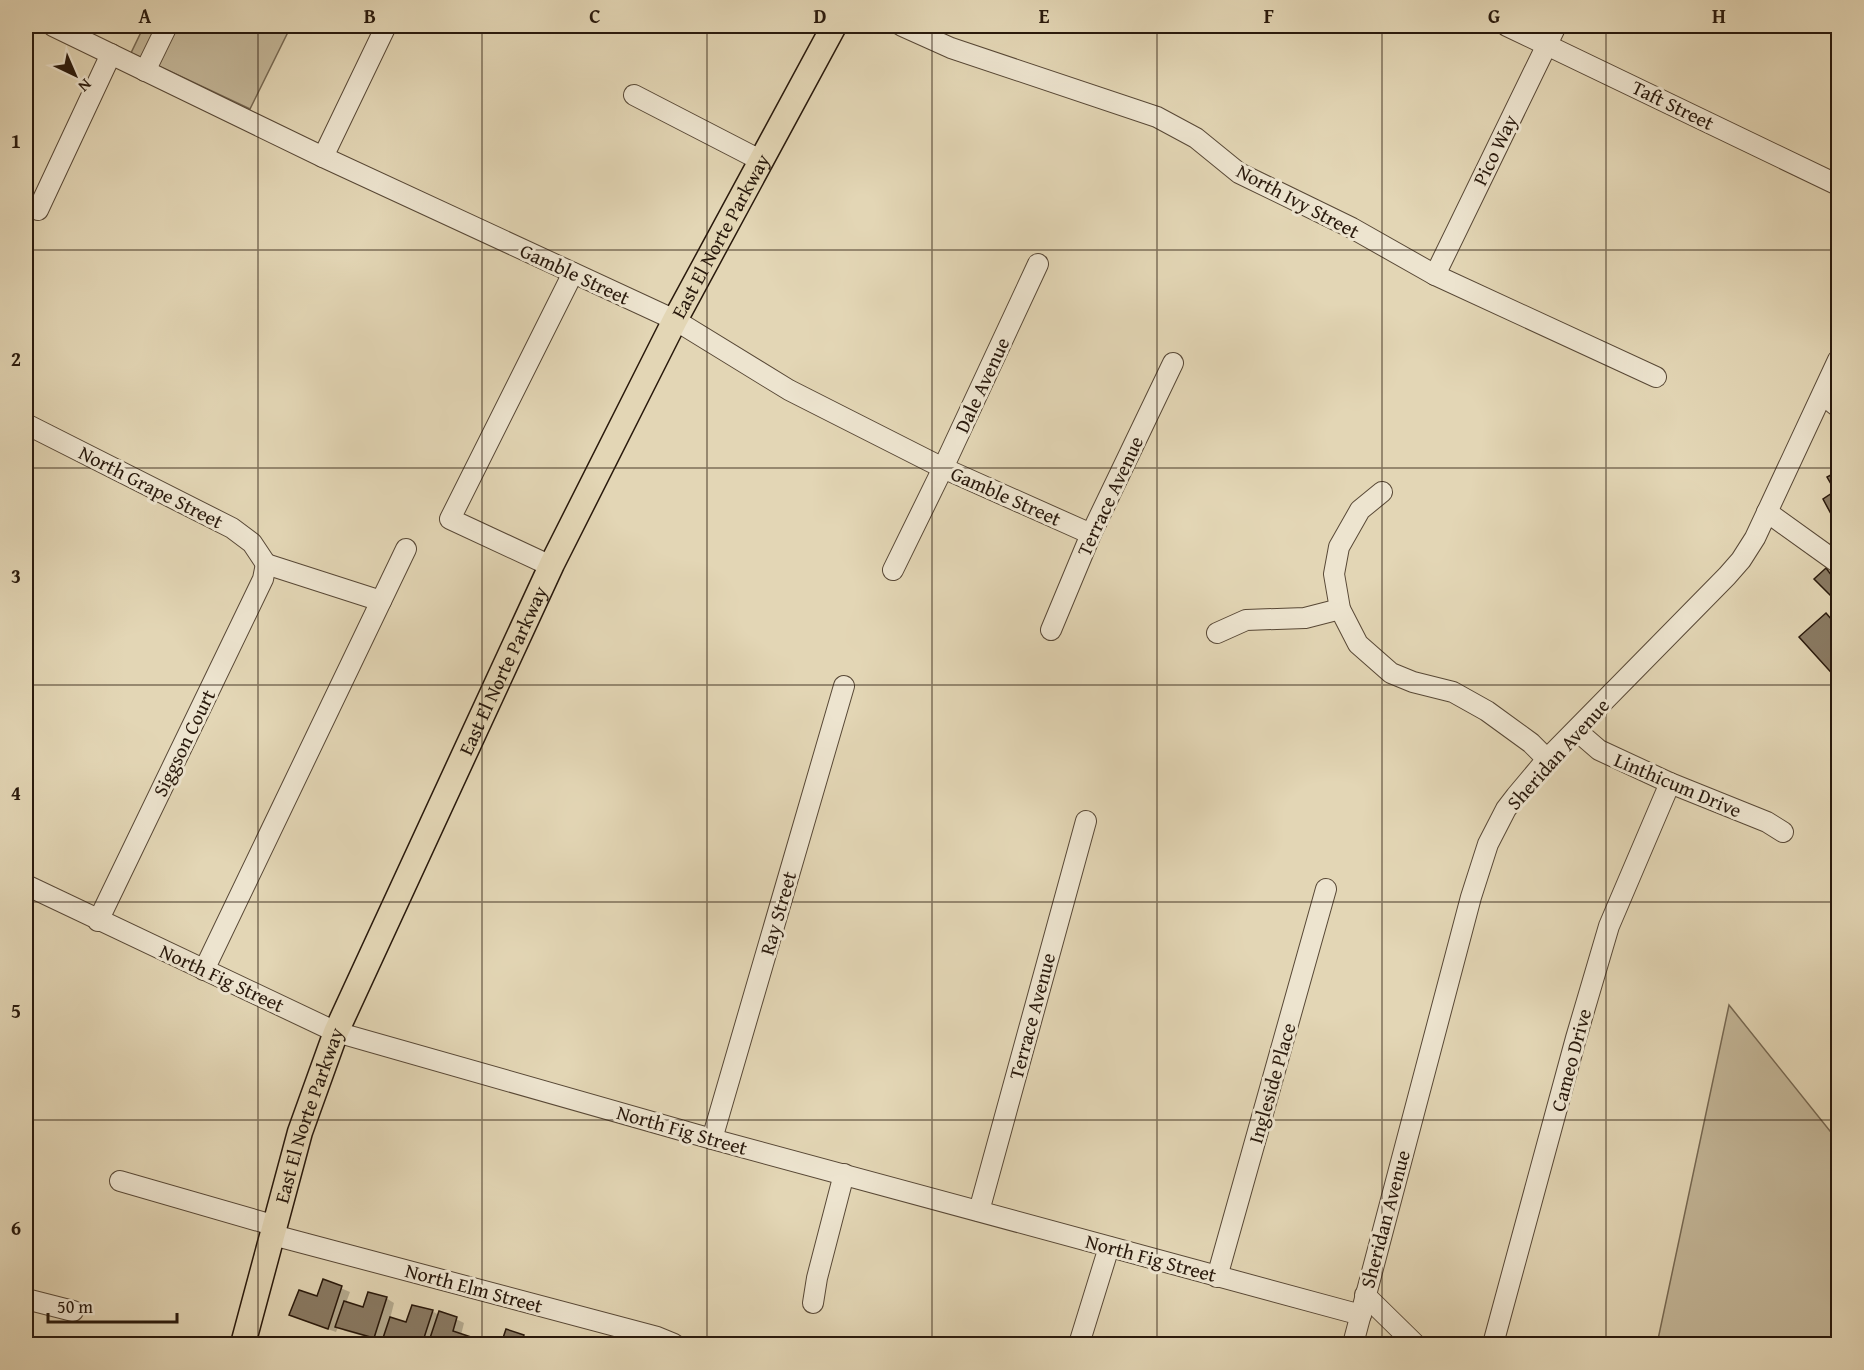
<svg xmlns="http://www.w3.org/2000/svg" width="1864" height="1370" font-family="'Gentium Book Plus',serif">
	<rect width="100%" height="100%" fill="#e3d6b5"/>
	<filter id="stains"><feTurbulence type="fractalNoise" baseFrequency=".00333" numOctaves="4"/><feColorMatrix values="0 0 0 0 .2 0 0 0 0 .09 0 0 0 0 .02 0 0 0 .5 -.17"/></filter>
	<radialGradient id="worn" r=".72"><stop offset=".6" stop-color="#630" stop-opacity="0"/><stop offset="1" stop-color="#630" stop-opacity=".3"/></radialGradient>
	<g fill="#c3b698" stroke="#766852" stroke-width="1.5">
		<polygon points="144,26 291,26 250,109 131,53"/>
		<polygon points="1729,1005 1838,1141 1838,1344 1657,1344"/>
	</g>
	<g fill="#0003">
		<polygon points="1838,473 1838,524 1825,499 1837,491 1829,477"/>
		<polygon points="1826,570 1834,575 1838,580 1838,599 1830,594"/>
		<polygon points="1826,615 1838,625 1838,679 1801,638"/>
		<polygon points="324,1281 350,1292 346,1303 364,1309 386,1298 394,1303 390,1319 407,1324 432,1311 439,1315 456,1319 464,1323 461,1335 481,1344 482,1340 497,1344 383,1344 384,1342 345,1331 338,1327 336,1332 299,1319 291,1315 318,1298"/>
		<polygon points="507,1331 532,1341 531,1344 503,1344"/>
	</g>
	<g fill="#8a7b64" stroke="#29190c" stroke-width="1.5">
		<polygon points="1838,471 1838,527 1823,499 1835,491 1827,477"/>
		<polygon points="1826,568 1838,584 1838,588 1830,595 1814,579"/>
		<polygon points="1826,613 1838,627 1838,678 1837,679 1799,637"/>
		<polygon points="323,1279 342,1286 328,1329 289,1315 299,1290 317,1296"/>
		<polygon points="368,1292 387,1297 374,1338 335,1327 344,1301 363,1307"/>
		<polygon points="412,1305 433,1310 422,1344 381,1344 390,1317 406,1322"/>
		<polygon points="439,1311 457,1317 453,1331 474,1338 472,1344 428,1344"/>
		<polygon points="506,1329 524,1335 521,1344 479,1344 481,1339 501,1344"/>
	</g>
	<g fill="none" stroke-linecap="round" stroke-linejoin="round">
		<defs>
			<g id="minor">
				<polyline points="53,26 323,157 675,320 789,390 943,468 1091,534"/>
				<polyline points="902,26 951,48 1157,117 1196,138 1239,173 1352,228 1435,275 1656,377"/>
				<polyline points="1507,26 1838,185"/>
				<polyline points="145,71 167,26"/>
				<polyline points="634,95 762,161"/>
				<polyline points="323,157 386,26"/>
				<polyline points="38,210 111,54"/>
				<polyline points="1435,275 1556,26"/>
				<polyline points="1823,395 1838,407"/>
				<polyline points="26,424 232,528 252,543 266,564"/>
				<polyline points="1382,492 1360,510 1339,547 1334,574 1340,609 1358,644 1391,673 1413,682 1453,692 1487,711 1531,743 1547,759"/>
				<polyline points="1767,512 1838,563"/>
				<polyline points="266,564 381,601"/>
				<polyline points="551,566 450,519 573,273"/>
				<polyline points="893,570 943,468 1038,264"/>
				<polyline points="1051,630 1091,534 1173,363"/>
				<polyline points="1217,633 1246,620 1305,618 1340,609"/>
				<polyline points="1577,731 1599,750 1670,783 1767,822 1783,832"/>
				<polyline points="26,885 336,1032 712,1139 1361,1315"/>
				<polyline points="98,921 263,579 266,564"/>
				<polyline points="204,970 406,549"/>
				<polyline points="712,1139 844,686"/>
				<polyline points="120,1181 276,1226"/>
				<polyline points="979,1211 1086,821"/>
				<polyline points="273,1235 657,1337 674,1344"/>
				<polyline points="1217,1277 1326,889"/>
				<polyline points="1365,1295 1415,1344"/>
				<polyline points="26,1299 73,1311"/>
				<polyline points="813,1303 817,1278 844,1174"/>
				<polyline points="1079,1344 1109,1247"/>
				<polyline points="1353,1344 1471,897 1488,844 1506,809 1516,796 1547,759 1727,576 1741,560 1755,538 1838,360"/>
				<polyline points="1493,1344 1576,1038 1609,926 1670,783"/>
			</g>
			<g id="major">
				<path id="s1" d="M243,1344L300,1132L336,1032L552,564L675,320L834,26"/>
			</g>
		</defs>
		<use href="#minor" stroke="#584836" stroke-width="22"/>
		<use href="#major" stroke="#29190c" stroke-width="27"/>
		<use href="#minor" stroke="#ede4cf" stroke-width="20"/>
		<use href="#major" stroke="#e3d6b5" stroke-width="24"/>
	</g>
	<path fill="none" stroke="#29190c" stroke-width="1.5" stroke-opacity="0.55" d="M258,26V1344M482,26V1344M707,26V1344M932,26V1344M1157,26V1344M1382,26V1344M1606,26V1344M26,250H1838M26,468H1838M26,685H1838M26,902H1838M26,1120H1838"/>
	<g text-anchor="middle" stroke-width="6" stroke-linejoin="round" paint-order="stroke">
		<g font-size="20" fill="#29190c" stroke="#ede4cf">
			<text transform="translate(1673 105) rotate(26)" y="7">Taft Street</text>
			<text transform="translate(1495 150) rotate(-64)" y="7">Pico Way</text>
			<text transform="translate(1298 201) rotate(28)" y="7">North Ivy Street</text>
			<text dy="7" stroke="none"><textPath href="#s1" startOffset="1210">East El Norte Parkway</textPath></text>
			<text transform="translate(575 274) rotate(25)" y="7">Gamble Street</text>
			<text transform="translate(982 385) rotate(-65)" y="7">Dale Avenue</text>
			<text transform="translate(151 487) rotate(27)" y="7">North Grape Street</text>
			<text transform="translate(1006 496) rotate(24)" y="7">Gamble Street</text>
			<text transform="translate(1110 496) rotate(-65)" y="7">Terrace Avenue</text>
			<text dy="7" stroke="none"><textPath href="#s1" startOffset="724">East El Norte Parkway</textPath></text>
			<text transform="translate(184 743) rotate(-64)" y="7">Siggson Court</text>
			<text transform="translate(1558 754) rotate(-48)" y="7">Sheridan Avenue</text>
			<text transform="translate(1678 785) rotate(23)" y="7">Linthicum Drive</text>
			<text transform="translate(778 913) rotate(-74)" y="7">Ray Street</text>
			<text transform="translate(222 978) rotate(25)" y="7">North Fig Street</text>
			<text transform="translate(1032 1016) rotate(-75)" y="7">Terrace Avenue</text>
			<text transform="translate(1571 1060) rotate(-75)" y="7">Cameo Drive</text>
			<text transform="translate(1272 1083) rotate(-74)" y="7">Ingleside Place</text>
			<text dy="7" stroke="none"><textPath href="#s1" startOffset="238">East El Norte Parkway</textPath></text>
			<text transform="translate(682 1130) rotate(16)" y="7">North Fig Street</text>
			<text transform="translate(1385 1219) rotate(-75)" y="7">Sheridan Avenue</text>
			<text transform="translate(1151 1258) rotate(15)" y="7">North Fig Street</text>
			<text transform="translate(474 1288) rotate(15)" y="7">North Elm Street</text>
		</g>
	</g>
	<rect width="1864" height="1370" fill="none" stroke="#e3d6b5" stroke-width="66"/>
	<g transform="translate(75 75) rotate(136)" stroke="#ede4cf" stroke-width="4.5" paint-order="stroke">
	<path d="M0-4.5L10 22L0 15L-10 22Z" fill="#29190c"/>
	<text y="-9" font-size="16" font-weight="bold" text-anchor="middle" fill="#29190c">N</text>
	</g>
	<path d="M48 1313v9h129v-9" fill="none" stroke="#29190c" stroke-width="3"/>
	<text x="57" y="1313" font-size="18" fill="#29190c" stroke="#ede4cf" stroke-width="4.5" paint-order="stroke">50 m</text>
	<rect x="33" y="33" width="1798" height="1304" fill="none" stroke="#29190c" stroke-width="2"/>
	<g font-size="20" text-anchor="middle" font-weight="bold" fill="#29190c">
		<text x="145" y="23">A</text>
		<text x="370" y="23">B</text>
		<text x="595" y="23">C</text>
		<text x="820" y="23">D</text>
		<text x="1044" y="23">E</text>
		<text x="1269" y="23">F</text>
		<text x="1494" y="23">G</text>
		<text x="1719" y="23">H</text>
		<text x="16" y="148">1</text>
		<text x="16" y="366">2</text>
		<text x="16" y="583">3</text>
		<text x="16" y="800">4</text>
		<text x="16" y="1018">5</text>
		<text x="16" y="1235">6</text>
	</g>
	<rect width="100%" height="100%" filter="url(#stains)"/>
	<rect width="100%" height="100%" fill="url(#worn)"/>
</svg>
